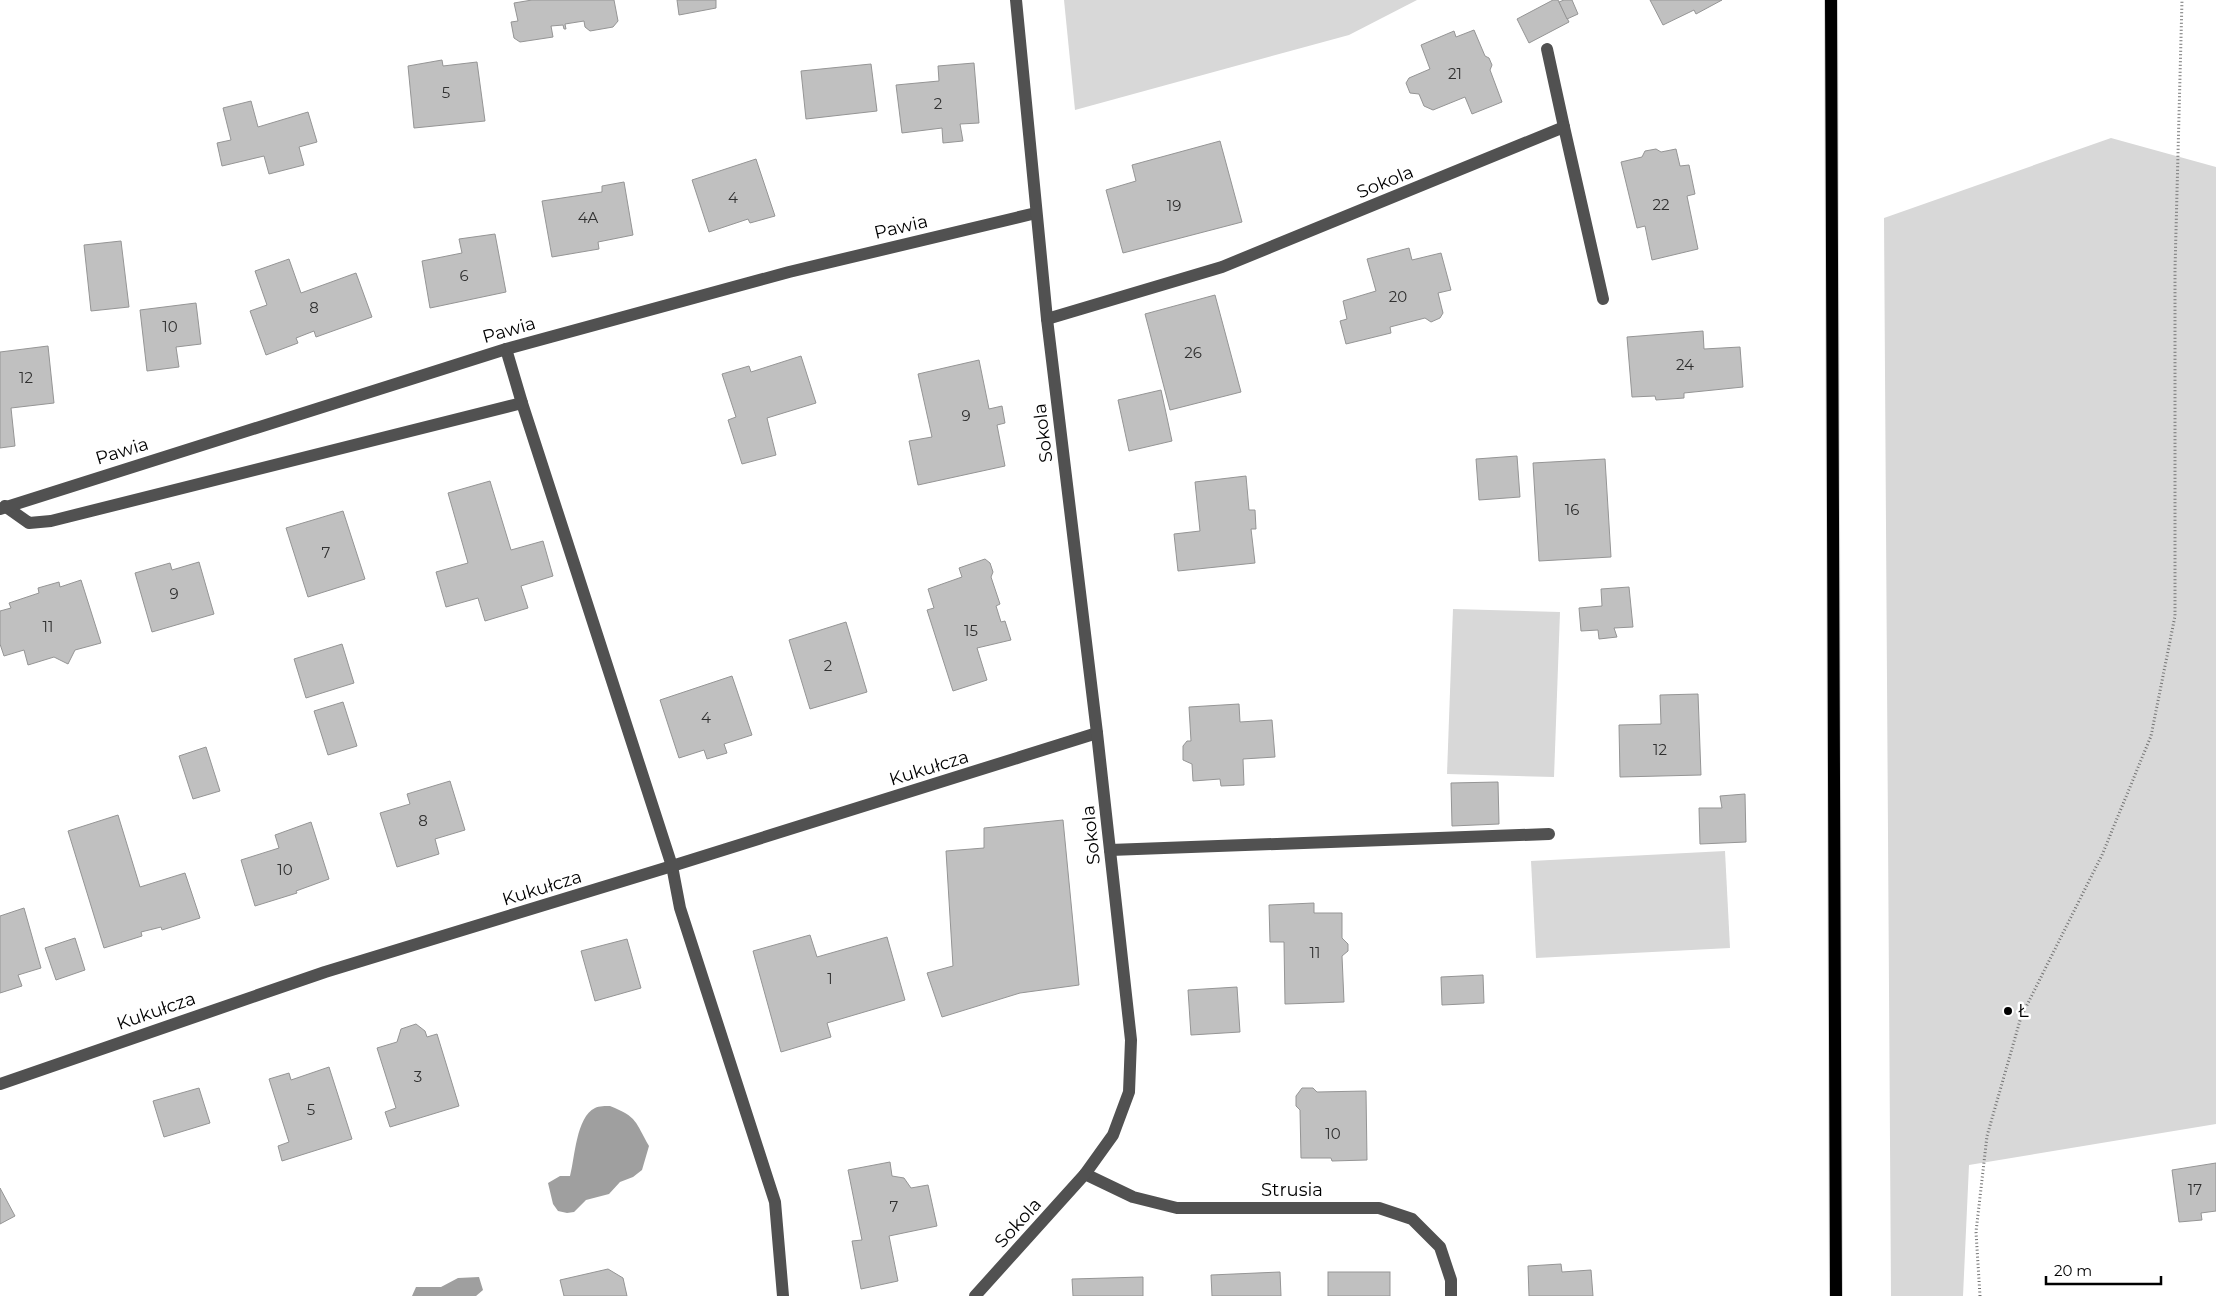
<svg xmlns="http://www.w3.org/2000/svg" width="2216" height="1296" font-family="Montserrat,sans-serif">
	<rect width="100%" height="100%" fill="#fff"/>
	<g fill="#d8d8d8">
		<polygon points="1064,0 1417,0 1349,35 1075,110"/>
		<polygon points="2111,138 2216,167 2216,1124 1969,1165 1963,1296 1891,1296 1884,218"/>
		<polygon points="1453,609 1560,612 1554,777 1447,774"/>
		<polygon points="1725,851 1730,948 1536,958 1531,861"/>
	</g>
	<g fill="#9f9f9f">
		<path d="M610,1106C638,1117 635,1122 649,1146L642,1170L633,1177L620,1182L609,1194L586,1200L574,1212L567,1213L558,1211L553,1204L548,1183L560,1176H570C575,1158 576,1117 595,1108C599,1106 606,1106 610,1106Z"/>
		<polygon points="479,1277 483,1290 476,1296 412,1296 416,1287 441,1287 458,1278"/>
	</g>
	<g fill="#c0c0c0" stroke="#959595">
		<polygon points="532,0 614,0 618,21 613,27 590,31 585,27 584,21 565,24 566,29 564,29 563,25 551,26 553,37 520,42 514,38 511,22 518,21 514,3"/>
		<polygon points="677,0 716,0 716,8 679,15"/>
		<polygon points="1553,0 1558,0 1569,22 1529,43 1517,19"/>
		<polygon points="1564,0 1572,0 1578,14 1567,19 1559,2"/>
		<polygon points="1650,0 1722,0 1696,14 1694,10 1663,25"/>
		<polygon points="1474,30 1485,56 1489,58 1492,65 1490,70 1502,102 1472,114 1465,97 1433,110 1424,106 1419,94 1410,93 1406,83 1409,78 1430,69 1421,45 1454,31 1456,37"/>
		<polygon points="442,60 443,66 477,62 485,121 414,128 408,66"/>
		<polygon points="974,63 979,123 960,124 963,141 943,143 942,128 902,133 896,85 939,81 938,66"/>
		<polygon points="871,64 877,111 806,119 801,71"/>
		<polygon points="251,101 258,127 308,112 317,142 299,147 304,165 269,174 264,156 222,166 217,143 231,140 223,108"/>
		<polygon points="1220,141 1242,222 1123,253 1106,190 1136,181 1132,165"/>
		<polygon points="1656,149 1661,152 1676,149 1680,166 1689,165 1695,194 1687,196 1698,249 1652,260 1645,226 1637,228 1621,162 1642,157 1645,151"/>
		<polygon points="756,159 775,216 750,223 748,219 709,232 692,180"/>
		<polygon points="624,182 633,235 598,242 599,249 552,257 542,201 602,192 602,186"/>
		<polygon points="495,234 506,292 430,308 422,261 462,253 459,239"/>
		<polygon points="121,241 129,307 91,311 84,245"/>
		<polygon points="1409,248 1412,260 1441,253 1451,290 1438,293 1443,313 1440,318 1431,322 1425,318 1390,327 1391,333 1346,344 1340,321 1347,319 1343,301 1376,291 1367,259"/>
		<polygon points="289,259 301,293 356,273 372,317 316,337 314,331 296,338 298,343 266,355 250,311 267,305 255,271"/>
		<polygon points="1215,295 1241,392 1170,410 1145,314"/>
		<polygon points="196,303 201,344 176,347 179,367 147,371 140,310"/>
		<polygon points="1703,331 1704,349 1740,347 1743,387 1684,393 1684,398 1656,400 1655,396 1632,397 1627,337"/>
		<polygon points="48,346 54,403 11,408 15,446 0,448 0,352"/>
		<polygon points="801,356 816,403 767,418 776,455 742,464 728,420 736,417 722,374 749,366 751,372"/>
		<polygon points="979,360 989,409 1002,406 1005,423 997,425 1005,466 918,485 909,441 932,437 918,374"/>
		<polygon points="1161,390 1172,441 1129,451 1118,400"/>
		<polygon points="1517,456 1520,497 1479,500 1476,459"/>
		<polygon points="1605,459 1611,557 1539,561 1533,463"/>
		<polygon points="1246,476 1249,510 1255,510 1256,529 1251,529 1255,563 1178,571 1174,534 1200,531 1195,482"/>
		<polygon points="490,481 511,550 543,541 553,576 521,586 528,608 485,621 478,598 446,607 436,572 468,563 448,493"/>
		<polygon points="343,511 365,579 308,597 286,528"/>
		<polygon points="985,559 990,563 993,572 991,577 1000,604 996,606 1001,622 1005,621 1011,640 977,648 987,680 953,691 927,610 934,608 928,589 962,577 959,568"/>
		<polygon points="199,562 214,614 152,632 135,573 170,563 172,570"/>
		<polygon points="81,580 101,643 75,650 68,664 54,657 28,665 24,650 4,656 0,644 0,611 11,608 9,603 39,593 38,588 59,582 60,587"/>
		<polygon points="1629,587 1633,627 1614,628 1617,637 1599,639 1598,630 1581,631 1579,608 1602,606 1601,589"/>
		<polygon points="846,622 867,692 810,709 789,640"/>
		<polygon points="342,644 354,683 306,698 294,659"/>
		<polygon points="732,676 752,735 724,744 727,753 707,759 704,750 679,758 660,700"/>
		<polygon points="1698,694 1701,775 1620,777 1619,725 1661,724 1660,695"/>
		<polygon points="343,702 357,746 328,755 314,711"/>
		<polygon points="1239,704 1240,722 1272,720 1275,757 1243,759 1244,785 1221,786 1220,779 1193,781 1192,764 1183,760 1183,746 1187,741 1191,741 1189,707"/>
		<polygon points="206,747 220,791 193,799 179,756"/>
		<polygon points="450,781 465,830 435,839 439,854 397,867 380,813 410,804 407,794"/>
		<polygon points="1498,782 1499,824 1452,826 1451,783"/>
		<polygon points="1745,794 1746,842 1700,844 1699,808 1722,808 1720,796"/>
		<polygon points="118,815 140,887 185,873 200,918 162,930 161,927 141,932 142,936 104,948 68,831"/>
		<polygon points="1063,820 1079,985 1020,993 942,1017 927,973 953,966 946,851 984,848 984,828"/>
		<polygon points="311,822 329,879 296,891 297,893 255,906 241,860 279,848 275,835"/>
		<polygon points="1314,903 1314,913 1342,913 1342,938 1348,944 1348,951 1342,956 1344,1002 1285,1004 1284,942 1270,942 1269,905"/>
		<polygon points="24,908 41,968 18,975 22,986 0,993 0,916"/>
		<polygon points="810,935 817,957 887,937 905,1000 827,1023 831,1037 781,1052 753,951"/>
		<polygon points="75,938 85,970 56,980 45,948"/>
		<polygon points="627,939 641,988 595,1001 581,951"/>
		<polygon points="1483,975 1484,1003 1442,1005 1441,977"/>
		<polygon points="1237,987 1240,1032 1191,1035 1188,990"/>
		<polygon points="416,1024 425,1031 427,1037 437,1034 459,1106 390,1127 385,1112 396,1108 377,1048 397,1042 401,1029"/>
		<polygon points="329,1067 352,1139 282,1161 278,1146 289,1142 269,1079 289,1073 291,1080"/>
		<polygon points="199,1088 210,1123 164,1137 153,1101"/>
		<polygon points="1302,1088 1313,1088 1317,1092 1366,1091 1367,1160 1332,1161 1331,1158 1301,1158 1300,1110 1296,1106 1296,1096"/>
		<polygon points="890,1162 892,1176 904,1178 911,1188 928,1185 937,1226 889,1236 898,1281 861,1289 852,1241 862,1240 848,1170"/>
		<polygon points="2216,1163 2216,1211 2201,1213 2202,1220 2179,1222 2172,1170"/>
		<polygon points="0,1188 15,1216 0,1224"/>
		<polygon points="1561,1264 1562,1272 1591,1270 1593,1296 1529,1296 1528,1266"/>
		<polygon points="608,1269 623,1278 627,1296 564,1296 560,1280"/>
		<polygon points="1280,1272 1281,1296 1212,1296 1211,1275"/>
		<rect x="1328" y="1272" width="62" height="24"/>
		<polygon points="1143,1277 1143,1296 1073,1296 1072,1279"/>
	</g>
	<g fill="none" stroke-linecap="round" stroke-linejoin="round">
		<defs>
			<polyline id="major" points="1831,0 1836,1296"/>
		</defs>
		<use href="#major" stroke="#dbdbdb" stroke-width="14"/>
		<polyline stroke="#737373" stroke-width="3" stroke-dasharray="1 2.5" stroke-linecap="butt" points="1980,1296 1976,1232 1987,1136 2021,1017 2102,855 2151,736 2175,616 2175,269 2182,0"/>
		<g stroke="#515151" stroke-width="12">
			<polyline points="1547,49 1564,127"/>
			<polyline points="1047,319 1222,267 1564,127 1603,299"/>
			<polyline points="506,349 522,403 672,866 680,908 775,1202 783,1296"/>
			<polyline points="5,506 29,523 51,521 522,403"/>
			<polyline points="0,509 506,349 789,272 1036,213"/>
			<polyline points="1110,850 1549,834"/>
			<polyline points="0,1084 325,972 672,866 1097,733"/>
			<polyline points="1085,1174 1133,1197 1177,1208 1379,1208 1412,1219 1440,1247 1451,1280 1451,1296"/>
			<polyline points="975,1296 1085,1174 1113,1135 1129,1092 1131,1040 1097,733 1047,319 1016,0"/>
		</g>
		<use href="#major" stroke="#000" stroke-width="12"/>
	</g>
	<circle fill="#000" stroke="#fff" stroke-width="2" cx="2008" cy="1011" r="5"/>
	<g text-anchor="middle" stroke-width="5" stroke-linejoin="round" paint-order="stroke">
		<g font-size="15" fill="#303030">
			<text x="1455" y="79">21</text>
			<text x="446" y="98">5</text>
			<text x="938" y="109">2</text>
			<text x="733" y="203">4</text>
			<text x="1661" y="210">22</text>
			<text x="1174" y="211">19</text>
			<text x="588" y="223">4A</text>
			<text x="464" y="281">6</text>
			<text x="1398" y="302">20</text>
			<text x="314" y="313">8</text>
			<text x="170" y="332">10</text>
			<text x="1193" y="358">26</text>
			<text x="1685" y="370">24</text>
			<text x="26" y="383">12</text>
			<text x="966" y="421">9</text>
			<text x="1572" y="515">16</text>
			<text x="326" y="558">7</text>
			<text x="174" y="599">9</text>
			<text x="48" y="632">11</text>
			<text x="971" y="636">15</text>
			<text x="828" y="671">2</text>
			<text x="706" y="723">4</text>
			<text x="1660" y="755">12</text>
			<text x="423" y="826">8</text>
			<text x="285" y="875">10</text>
			<text x="1315" y="958">11</text>
			<text x="830" y="984">1</text>
			<text x="418" y="1082">3</text>
			<text x="311" y="1115">5</text>
			<text x="1333" y="1139">10</text>
			<text x="2195" y="1195">17</text>
			<text x="894" y="1212">7</text>
		</g>
		<g font-size="18" fill="#000" stroke="#fff">
			<text transform="translate(1385 182) rotate(-22)" y="6">Sokola</text>
			<text transform="translate(901 227) rotate(-13)" y="6">Pawia</text>
			<text transform="translate(509 330) rotate(-16)" y="6">Pawia</text>
			<text transform="translate(1043 433) rotate(-97)" y="6">Sokola</text>
			<text transform="translate(122 451) rotate(-17)" y="6">Pawia</text>
			<text transform="translate(929 768) rotate(-17)" y="6">Kukułcza</text>
			<text transform="translate(1091 835) rotate(-96)" y="6">Sokola</text>
			<text transform="translate(542 888) rotate(-17)" y="6">Kukułcza</text>
			<text transform="translate(156 1011) rotate(-19)" y="6">Kukułcza</text>
			<text x="1292" y="1196">Strusia</text>
			<text transform="translate(1018 1223) rotate(-48)" y="6">Sokola</text>
		</g>
		<g font-size="18" fill="#000" stroke="#fff" text-anchor="start">
			<text x="2018" y="1017">Ł</text>
		</g>
	</g>
	<path d="M2046 1276v8h115v-8" fill="none" stroke="#000000" stroke-width="2.5"/>
	<text x="2054" y="1276" font-size="15" fill="#000000" stroke="#ffffff" stroke-width="4" paint-order="stroke">20 m</text>
</svg>
